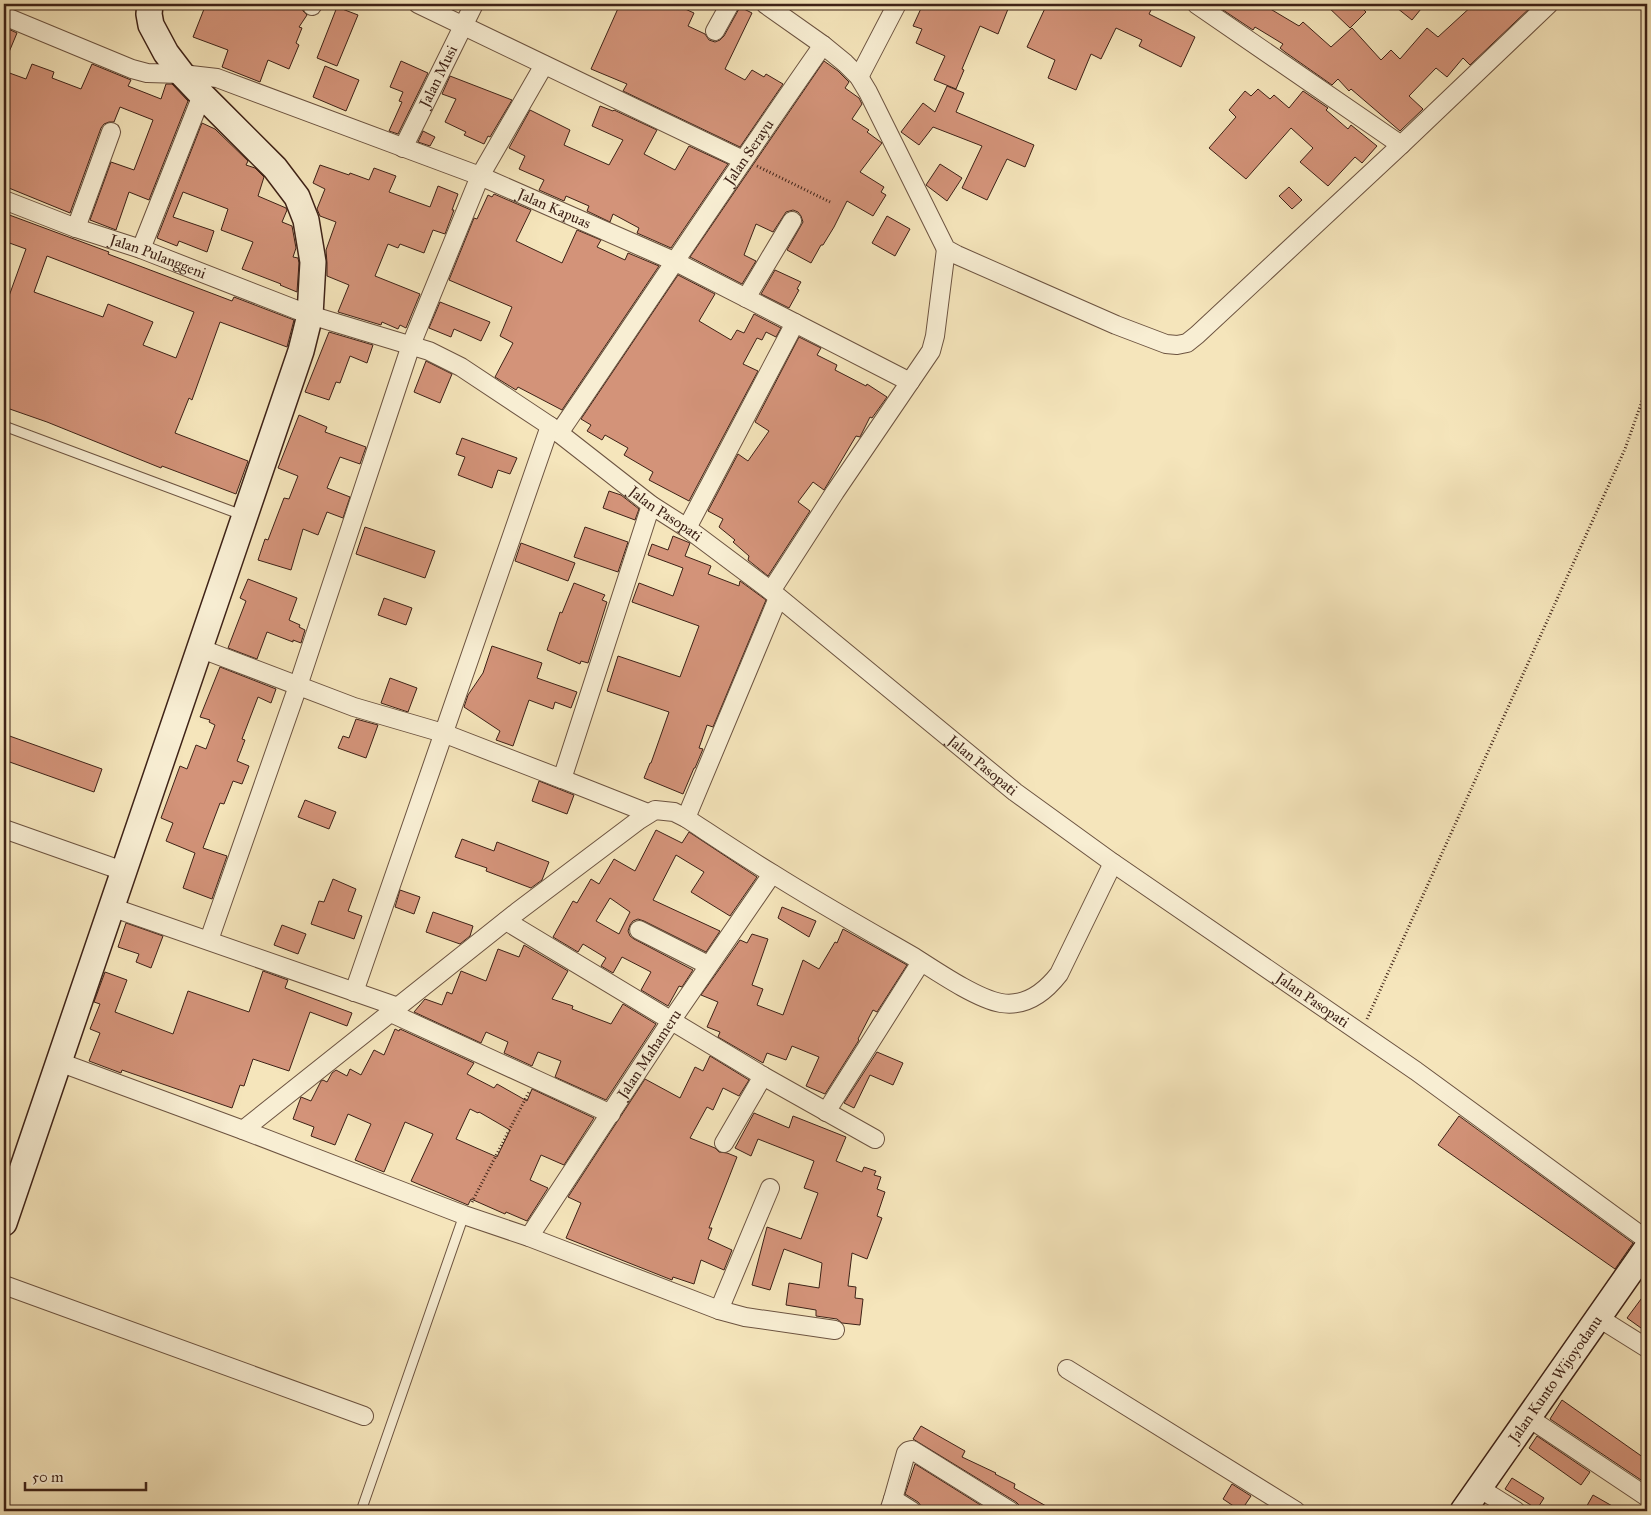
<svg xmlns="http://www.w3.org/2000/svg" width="1651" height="1515" font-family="'IM FELL Great Primer',serif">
	<rect width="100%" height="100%" fill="#f5e5bb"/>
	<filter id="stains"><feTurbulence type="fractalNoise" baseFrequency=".004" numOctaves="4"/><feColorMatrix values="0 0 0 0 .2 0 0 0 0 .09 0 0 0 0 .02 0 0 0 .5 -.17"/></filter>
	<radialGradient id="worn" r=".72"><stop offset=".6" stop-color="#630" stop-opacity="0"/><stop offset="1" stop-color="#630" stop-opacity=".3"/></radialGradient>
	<g fill="#d39379" stroke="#3e2217" fill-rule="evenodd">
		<polygon points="206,4 302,4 303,11 307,15 299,27 302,28 296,43 299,45 289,69 268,60 260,82 222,67 228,50 193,37"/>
		<polygon points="620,4 674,4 694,13 688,26 705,34 709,40 715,42 720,40 724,36 740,7 752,13 725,69 745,80 752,70 764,77 766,74 783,84 740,147 623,91 627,84 591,69"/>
		<polygon points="923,4 1010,4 998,34 980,26 962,69 964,70 956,89 934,80 945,56 916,43 922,29 913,26"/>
		<polygon points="1047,4 1154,4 1149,14 1195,37 1181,67 1139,46 1142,40 1116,28 1101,59 1091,54 1076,90 1048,78 1055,60 1027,47"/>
		<polygon points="1214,4 1262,4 1299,26 1303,22 1331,47 1352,28 1381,60 1391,50 1400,59 1427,28 1438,37 1474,4 1534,4 1470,65 1463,58 1447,77 1436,68 1409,96 1423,109 1400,131 1351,89 1349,91 1338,79 1332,85 1285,52 1280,48 1283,44 1255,27 1253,30"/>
		<polygon points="1325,4 1370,4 1364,10 1366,12 1350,28"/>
		<polygon points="1392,4 1425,4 1412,20"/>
		<polygon points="337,7 358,15 337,66 317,58"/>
		<polygon points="4,27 17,33 4,64"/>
		<polygon points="401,61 428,73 398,134 389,131 402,102 399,101 403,92 390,87"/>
		<polygon points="824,61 838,71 849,82 845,88 859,98 862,104 852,119 869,130 867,132 882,143 860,172 884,187 881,192 886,195 873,216 847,201 834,227 823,245 821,245 811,263 787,250 803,222 801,216 798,212 793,210 786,212 773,232 756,224 744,255 756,261 742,284 690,257"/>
		<polygon points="32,64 54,72 52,78 81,89 92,64 131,80 128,86 161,99 166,84 172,84 188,101 149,200 129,192 116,230 90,220 111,162 134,170 153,120 120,107 114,122 109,122 104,124 101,128 70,213 4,186 4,71 26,79"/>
		<polygon points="325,66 359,80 346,111 313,97"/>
		<polygon points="450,76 512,100 490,137 488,136 484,144 464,135 466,132 445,122 456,99 442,94"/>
		<polygon points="947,86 964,93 956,112 1034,145 1025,167 1007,159 987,200 962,188 982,146 933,127 919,145 901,132 923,103 935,112"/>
		<polygon points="1258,89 1270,99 1274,95 1289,108 1303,91 1328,108 1326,110 1348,129 1351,125 1377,146 1362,163 1355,157 1328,186 1300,162 1313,148 1291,128 1246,179 1209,148 1236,117 1229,110 1245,91 1251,96"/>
		<polygon points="600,106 613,111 614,110 657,130 644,154 675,170 689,146 728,164 671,248 637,233 639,228 613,214 610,222 587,211 589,206 566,196 564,201 539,190 544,180 519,169 525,156 509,148 530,110 570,130 564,145 609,165 623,140 592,126"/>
		<polygon points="202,123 215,129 248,161 246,165 255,168 264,177 258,196 286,208 287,210 282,222 292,226 296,248 293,257 298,258 299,263 297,292 280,285 281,284 242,269 253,242 221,230 228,209 183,192 173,217 214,231 207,252 179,241 177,246 157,238"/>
		<polygon points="423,131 435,137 430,146 418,142"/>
		<polygon points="940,164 962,178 947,201 926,185"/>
		<polygon points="320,165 349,175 350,173 369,180 374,168 396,176 389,192 430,207 438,186 458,194 452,210 454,210 445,234 433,230 424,253 400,244 398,248 388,244 375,276 420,294 406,328 400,325 398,329 382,322 381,325 338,312 349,285 327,276 327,263 326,250 336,222 320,216 317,209 325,189 313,183"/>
		<polygon points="1289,187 1302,200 1292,209 1279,196"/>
		<polygon points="494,194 531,210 516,241 562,263 577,230 601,240 597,247 625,260 628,253 659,266 562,410 518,387 516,390 495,377 513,343 500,336 512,307 449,280 474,218 477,219 488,195 492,197"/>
		<path d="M4,213L109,252L108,254L232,301L234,297L294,320L287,347L220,322L192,400L189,398L175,433L248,461L236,494L162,466L161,468L47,422L4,407V336L8,324L4,322V294L9,296L26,249L4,241ZM47,256L194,312L176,358L143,345L153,322L108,304L103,317L34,292Z"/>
		<polygon points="887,216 910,229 895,256 872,243"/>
		<polygon points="775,270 801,282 797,289 799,290 789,308 761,294"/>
		<polygon points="678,275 715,294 699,321 731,340 737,330 744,333 754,314 781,328 776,337 766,332 762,340 757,338 743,364 758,371 689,501 649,480 653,472 624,455 628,448 605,435 602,440 587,431 591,425 581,419"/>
		<polygon points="440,302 490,322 481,341 454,329 451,337 429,328"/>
		<polygon points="329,332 373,345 367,363 350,356 340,383 336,382 329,400 305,392"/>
		<polygon points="799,337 821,348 817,355 837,365 835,370 866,386 867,384 887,397 872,418 870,417 860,437 856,436 824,490 813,482 798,502 810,511 768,576 748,560 749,556 733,542 735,540 719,527 723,519 708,511 738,454 748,461 769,431 755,422"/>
		<polygon points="426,361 452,374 440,403 414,392"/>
		<polygon points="299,415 327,427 325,432 366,447 360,464 340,457 327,488 350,497 343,518 327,512 318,535 303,529 291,570 258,560 265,539 268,540 284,498 289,499 298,476 278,468"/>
		<polygon points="462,438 517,458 510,474 498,470 492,488 458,475 465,457 456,454"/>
		<polygon points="609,491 621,495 639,509 635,520 603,508"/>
		<polygon points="365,527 435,551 425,578 356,554"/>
		<polygon points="585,527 628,542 618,572 574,557"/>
		<polygon points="673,536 690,543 685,556 711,566 708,574 739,586 740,581 766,600 713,727 707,725 699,748 703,749 695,768 694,768 683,794 644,778 650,763 651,763 669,712 607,691 618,656 680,677 699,626 632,602 639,583 673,596 683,568 648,555 652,544 668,550"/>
		<polygon points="521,543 575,563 568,581 515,561"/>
		<polygon points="248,579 297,598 289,620 300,625 299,627 305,630 301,643 293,640 293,642 267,632 257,659 228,648 246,601 240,598"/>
		<polygon points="574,583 605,595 602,600 607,602 588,663 581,661 580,664 547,650 560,612 562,613"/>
		<polygon points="384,598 412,608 406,625 378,615"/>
		<polygon points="492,646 542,663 537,678 577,692 571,708 555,702 553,709 529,700 513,746 496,740 500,731 464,707 468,695 483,673"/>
		<polygon points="220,667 276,689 271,703 258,697 242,739 245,740 237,761 249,766 242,784 233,781 224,804 220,803 203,848 227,856 212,899 183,888 195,853 166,841 173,823 161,818 180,766 187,769 196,745 206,749 215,725 209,722 210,720 200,717"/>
		<polygon points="390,678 417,688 408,712 381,703"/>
		<polygon points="356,719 378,725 366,758 338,748 343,736 349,738"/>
		<polygon points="4,734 102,769 94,792 4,760"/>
		<polygon points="539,781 574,795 567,814 532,801"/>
		<polygon points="305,800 336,812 329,829 298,817"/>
		<path d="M656,830L682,843L689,832L757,877L730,916L691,892L704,872L676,855L653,900L720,931L706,952L644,921L638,919L633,921L630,925L628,931L630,936L634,939L693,970L682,987L679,986L668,1006L641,990L651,972L622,957L613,973L601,966L606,958L583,944L578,952L553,937L573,901L577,903L591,879L599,884L614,859L635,871ZM610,898L630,912L619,934L596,921Z"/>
		<polygon points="462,839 494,851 497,842 549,862 542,880 531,888 486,871 487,868 455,857"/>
		<polygon points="333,879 356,889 348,911 362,916 354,939 311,924 319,901 324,902"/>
		<polygon points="400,890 420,897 414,914 395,907"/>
		<polygon points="782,907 816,921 809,937 778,918"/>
		<polygon points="433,912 473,926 470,936 460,944 426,932"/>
		<polygon points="126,923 163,936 151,968 136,962 139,954 118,947"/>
		<polygon points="282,925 306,934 298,954 274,945"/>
		<polygon points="843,929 907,965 877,1012 873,1010 858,1039 859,1040 825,1094 806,1086 819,1057 792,1046 786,1060 767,1053 763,1063 718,1037 720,1032 707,1027 718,1002 701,995 740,940 747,943 752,934 768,939 752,985 763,989 757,1005 783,1015 803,960 819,969 835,942 837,943"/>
		<polygon points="524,945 568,971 552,999 573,1006 572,1009 611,1024 623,1004 656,1024 606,1100 555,1077 561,1061 538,1052 532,1066 504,1053 508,1042 486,1032 481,1043 414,1012 425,999 442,1005 447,992 452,994 461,971 486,981 498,949 519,957"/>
		<polygon points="263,971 288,980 285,988 352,1013 347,1026 310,1012 289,1071 253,1059 244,1086 240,1085 232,1108 122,1070 121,1073 89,1061 100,1033 90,1029 100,1004 94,1002 105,972 127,980 115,1012 173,1034 188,991 249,1012"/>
		<path d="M395,1029L399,1031L400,1029L474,1063L467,1074L494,1088L497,1084L527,1101L532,1089L594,1118L564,1165L541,1155L530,1180L548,1188L527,1221L506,1212L505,1214L471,1199L468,1205L411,1181L433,1134L405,1122L384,1172L355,1160L371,1124L348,1114L335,1145L311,1136L314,1127L293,1119L301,1097L311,1101L321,1081L323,1080L327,1082L332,1073L336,1070L347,1076L350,1069L361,1075L374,1050L384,1055ZM470,1109L478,1113L479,1112L510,1130L497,1157L456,1139Z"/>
		<polygon points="877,1052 903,1063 893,1085 870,1075 854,1108 844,1103"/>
		<polygon points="710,1056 749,1080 739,1096 723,1088 713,1110 707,1107 690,1138 715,1148 719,1152 727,1153 737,1157 709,1228 712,1228 708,1239 732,1250 724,1270 701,1260 694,1284 673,1277 672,1280 566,1238 581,1203 568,1197 645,1079 680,1098 695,1067 703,1071"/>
		<polygon points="754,1113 789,1128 793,1116 846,1137 836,1161 862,1172 864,1167 876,1171 874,1175 881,1177 877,1189 885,1192 877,1216 882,1218 867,1259 852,1253 848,1286 856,1287 855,1298 863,1299 860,1325 842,1323 837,1319 816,1316 816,1310 786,1305 789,1283 819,1288 822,1263 784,1249 770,1290 752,1285 767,1227 801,1239 818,1193 804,1188 814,1161 758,1139 751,1156 735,1148"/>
		<polygon points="1459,1116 1633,1243 1615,1269 1438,1145"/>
		<polygon points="1647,1291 1647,1320 1641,1328 1627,1318"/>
		<polygon points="1562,1400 1647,1460 1647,1478 1644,1482 1550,1419"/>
		<polygon points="921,1426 965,1451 962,1457 996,1473 995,1474 1015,1484 1014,1488 1055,1511 1021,1511 1020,1506 1016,1502 913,1439"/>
		<polygon points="1537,1436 1590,1472 1581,1485 1529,1448"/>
		<polygon points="915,1464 990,1511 923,1511 922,1507 918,1502 905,1494"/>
		<polygon points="1512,1478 1544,1498 1537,1509 1505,1489"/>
		<polygon points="1232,1484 1251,1496 1241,1511 1223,1499"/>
		<polygon points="1593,1495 1621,1511 1584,1511"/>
	</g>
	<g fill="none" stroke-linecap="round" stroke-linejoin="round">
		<defs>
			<g id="lane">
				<polyline points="4,426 242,515"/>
				<polyline points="361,1511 464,1215"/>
			</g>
			<g id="street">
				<polyline points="418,4 743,160"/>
				<polyline points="765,4 823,45 845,63 859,77 868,92 946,249 957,255 1116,325 1166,344 1177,345 1187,343 1197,335 1401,145 1549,4"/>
				<polyline points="1196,4 1401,145"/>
				<polyline points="312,6 313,4"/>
				<path id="s1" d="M4,16L132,69L147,73L182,74L217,78L480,176L676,262L910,382"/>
				<polyline points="715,31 730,4"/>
				<polyline points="859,77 897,4"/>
				<path id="s2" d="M403,148L474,4"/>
				<path id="s3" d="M4,200L76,228L141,249L310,315L429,351L461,367L550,426L651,505L687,528L771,591L1015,792L1113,863L1416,1071L1647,1240"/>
				<polyline points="76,228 111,132"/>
				<polyline points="141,249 202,95"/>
				<polyline points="746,298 792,221"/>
				<path id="s4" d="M559,433C647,304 733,173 823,45"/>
				<polyline points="687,528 795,323"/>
				<polyline points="771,591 835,492 931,351 935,336 946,249"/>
				<polyline points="199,648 354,707 443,733 562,779 651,505"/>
				<polyline points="562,779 648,813"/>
				<polyline points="686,818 778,598"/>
				<polyline points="4,829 123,871"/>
				<polyline points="111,907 398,1007"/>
				<polyline points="506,921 763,1076 875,1139"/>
				<polyline points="639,930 708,965"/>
				<polyline points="209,940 298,686 411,345 480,176 544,65"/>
				<polyline points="354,992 550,426"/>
				<polyline points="391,1013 611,1114"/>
				<polyline points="59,1062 243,1130 464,1215 529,1237 719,1310 745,1317 835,1330"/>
				<polyline points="826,1112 921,962"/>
				<path d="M243,1130L517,912L639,820L655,810L674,812L686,818C715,837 743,856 773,874C819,903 867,930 914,957C936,971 977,999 1001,1003C1026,1007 1045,992 1059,974L1113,863"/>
				<polyline points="724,1143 763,1076"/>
				<path id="s5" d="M529,1237L671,1021L772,874"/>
				<polyline points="4,1285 364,1416"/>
				<polyline points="719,1310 770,1188"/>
				<polyline points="1599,1318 1647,1348"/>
				<polyline points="1067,1369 1296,1511"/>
				<polyline points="1529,1418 1647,1497"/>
				<polyline points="1479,1488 1516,1511"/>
				<polyline points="893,1499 906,1453 908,1451 912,1450 1010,1511"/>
				<polyline points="889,1511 893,1499 912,1511"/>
			</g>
			<g id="secondary">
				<polyline points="4,1223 301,351 310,315 313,262 306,220 297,197 275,168 202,95 182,74 166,53 151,25 149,14 150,4"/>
				<path id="s6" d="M1463,1511L1647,1248"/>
			</g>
		</defs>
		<use href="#lane" stroke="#6c5340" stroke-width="11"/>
		<use href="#street" stroke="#6c5340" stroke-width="20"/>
		<use href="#secondary" stroke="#3e2217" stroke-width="28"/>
		<g stroke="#3e2217" stroke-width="3" stroke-dasharray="1 2.5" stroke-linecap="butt">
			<polyline points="757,166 830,202"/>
			<polyline points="1367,1019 1625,449 1647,387"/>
			<polyline points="472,1202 529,1092"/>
		</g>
		<use href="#lane" stroke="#f8eed3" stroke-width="9"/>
		<use href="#street" stroke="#f8eed3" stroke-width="18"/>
		<use href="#secondary" stroke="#f8eed3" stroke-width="25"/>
	</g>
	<g text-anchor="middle" stroke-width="4" stroke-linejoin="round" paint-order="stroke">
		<g font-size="15" fill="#3e2217" stroke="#f8eed3">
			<text dy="5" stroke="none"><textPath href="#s2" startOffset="80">Jalan Musi</textPath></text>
			<text dy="5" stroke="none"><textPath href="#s4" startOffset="339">Jalan Serayu</textPath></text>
			<text dy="5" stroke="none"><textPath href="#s1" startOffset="586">Jalan Kapuas</textPath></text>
			<text dy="5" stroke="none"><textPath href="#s3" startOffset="164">Jalan Pulanggeni</textPath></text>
			<text dy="5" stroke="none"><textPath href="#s3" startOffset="739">Jalan Pasopati</textPath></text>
			<text dy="5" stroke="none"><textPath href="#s3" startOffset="1144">Jalan Pasopati</textPath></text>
			<text dy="5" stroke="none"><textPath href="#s3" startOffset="1549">Jalan Pasopati</textPath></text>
			<text dy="5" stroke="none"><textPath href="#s5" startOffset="219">Jalan Mahameru</textPath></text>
			<text dy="5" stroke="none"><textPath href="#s6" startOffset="161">Jalan Kunto Wijoyodanu</textPath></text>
		</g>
	</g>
	<rect width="1651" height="1515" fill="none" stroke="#f5e5bb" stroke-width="20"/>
	<rect x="5" y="5" width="1641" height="1505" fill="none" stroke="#3e2217" stroke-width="2.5"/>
	<rect x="10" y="10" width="1631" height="1495" fill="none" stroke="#3e2217"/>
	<path d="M25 1482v8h121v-8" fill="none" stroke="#3e2217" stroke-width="2.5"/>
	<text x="32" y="1482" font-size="15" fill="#3e2217" stroke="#f8eed3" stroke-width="4" paint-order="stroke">50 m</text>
	<rect width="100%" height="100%" filter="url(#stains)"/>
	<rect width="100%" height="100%" fill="url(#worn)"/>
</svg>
